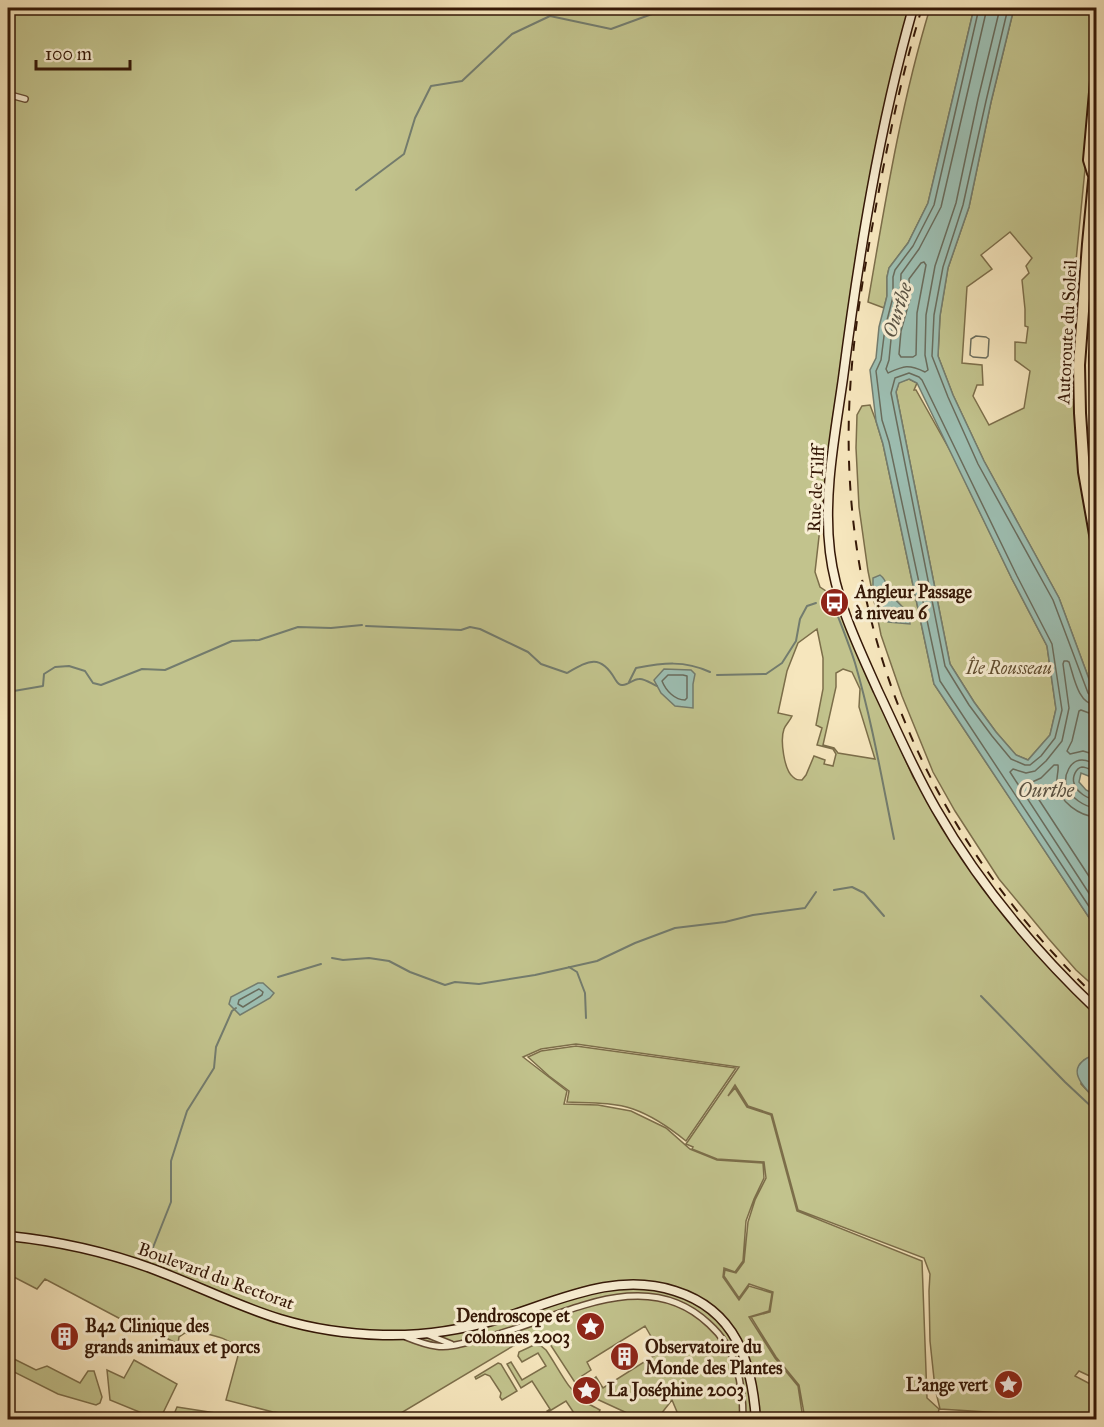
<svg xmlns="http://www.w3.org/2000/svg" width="1104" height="1427" font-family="'IM FELL Great Primer',serif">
	<rect width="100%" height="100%" fill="#f6e6bd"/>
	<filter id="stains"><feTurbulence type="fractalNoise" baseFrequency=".00333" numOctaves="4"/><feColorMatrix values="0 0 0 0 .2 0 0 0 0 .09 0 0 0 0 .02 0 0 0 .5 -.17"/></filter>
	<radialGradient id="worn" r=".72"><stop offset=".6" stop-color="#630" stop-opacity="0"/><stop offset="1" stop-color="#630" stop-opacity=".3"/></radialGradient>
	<g fill="#c2c38d" stroke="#7c6e4a" stroke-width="1.5" fill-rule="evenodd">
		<path d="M8,8H911L852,297L832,422L815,572L820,587L832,595L913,777L957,849L979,883L1004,914L1096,1013V1054L1084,1060L1081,1084L1096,1100V1329H1093L1091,1332L1093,1336H1096V1379L1079,1371L1075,1376L1096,1387V1419H1047V1416L940,1409L935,1388L930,1341L929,1291L930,1274L924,1258L798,1210L772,1114L748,1106L735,1085L728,1096L735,1088L747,1107L771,1115L797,1211L922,1261L927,1398L939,1409L937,1419H805L799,1385L776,1357L751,1317L770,1312L773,1292L749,1284L739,1298L724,1276L725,1270L736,1273L744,1262L748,1222L755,1200L766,1178L764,1162L717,1159L692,1149L693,1147L686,1144L739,1067L576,1044L541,1049L523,1057L567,1091L564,1104L598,1105L631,1111L666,1128L690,1149L717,1160L763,1163L764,1178L754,1199L746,1221L743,1261L735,1272L724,1268L723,1277L739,1300L749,1286L772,1293L769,1311L749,1317L775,1358L798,1386L803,1419H680L672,1400L657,1419H640L588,1395L576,1384L550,1344C538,1334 526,1341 513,1346L391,1419H345L319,1418L273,1412L226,1400L239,1352C232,1336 205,1334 189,1330L188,1334L185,1333L179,1337L178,1344L150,1330L147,1333L45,1279L37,1289L8,1274ZM817,629L823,658V689L816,725L822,728L817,745L833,749L836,754L833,766L824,764L825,760L814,756L806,775L802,780C798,780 796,780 793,777C784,770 780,740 784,729C786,724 790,721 792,716L778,713L787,671L798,643ZM843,669L852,672L860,689L859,707L875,759L838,753L834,748L823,745L836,687V673ZM645,1326L660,1352L603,1388L596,1377L586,1386L581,1381L584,1379L582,1376L591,1370L587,1362Z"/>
		<path d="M930,8H974L928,203L908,243L889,268L887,277V296L884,308L868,302C885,203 901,103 930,8Z"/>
		<path d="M1014,8H1096V57L1070,322L1069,377L1093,476L1096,496V698L1059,598L984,461L953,395L938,356L940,316L948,268L969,207L991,102ZM1010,232L1032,258L1026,266L1029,273L1022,280L1025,309V326L1028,327L1026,343L1015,342V360L1030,371L1024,408L989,425L973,396L977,385H983L982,365L962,363L967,287L992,269L981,255Z"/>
		<polygon points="909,379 917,383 914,390 916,390 952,454 1012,579 1047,646 1056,709 1050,735 1028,760 1016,755 996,732 974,702 950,664 896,392 899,382"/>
		<polygon points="870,405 876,421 883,444 934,684 1096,928 1096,988 1076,970 1048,938 999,879 955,811 933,772 902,696 881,635 868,571 859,507 856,448 857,415 862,406"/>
		<path d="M576,1046L736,1068L686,1141C670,1128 653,1116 633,1109C613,1102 587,1103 567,1102L569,1091L549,1076L528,1057L541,1051Z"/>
		<path d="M534,1345L541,1346L546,1350C558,1367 566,1387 583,1401C588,1404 595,1407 600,1410L596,1419H578L566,1401L548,1412L547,1411L550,1409L532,1381L521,1388L507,1364L511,1362L522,1380L546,1366L538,1353L522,1362L518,1356L519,1352Z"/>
		<polygon points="12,1358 36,1370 47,1366 80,1383 88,1371 94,1371 102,1397 100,1403 96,1405 58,1394 8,1369"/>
		<polygon points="134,1360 177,1384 161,1417 154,1418 110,1400 107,1370 124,1378"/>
		<polygon points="498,1363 501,1364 517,1391 502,1400 500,1397 501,1393 490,1376 485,1374 476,1379 475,1377"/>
		<polygon points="177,1407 254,1419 172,1419"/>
	</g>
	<g fill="#9dbfb3" stroke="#737c6e" stroke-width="1.5" fill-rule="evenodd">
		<path d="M974,8H1014L991,102L969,207L948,268L940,316L938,356L953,395L984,461L1059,598L1096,698V753L1095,754L1096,761V779L1081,773L1079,782L1086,790L1096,795V928L934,684L883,444L876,421L870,370L876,358L879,327L887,296V277L889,268L908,243L928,203ZM909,379L917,383L1012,579L1047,646L1056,709L1050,735L1028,760L1016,755L996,732L974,702L950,664L896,392L899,383Z"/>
		<path d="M880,575C887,580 886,585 889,592C896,603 910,609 910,624L888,622L885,617L873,585V578Z"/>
		<polygon points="664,669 691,670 695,674 693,684 693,708 675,706 661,693 654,680"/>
		<polygon points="258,983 263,983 274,993 270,998 240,1015 229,1004 231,997"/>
		<path d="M1096,1054V1100C1080,1083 1063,1066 1096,1054Z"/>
	</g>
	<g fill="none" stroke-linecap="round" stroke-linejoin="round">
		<g stroke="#696c5d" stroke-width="1.5">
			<polyline points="979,8 934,205 913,246 895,270 893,277 893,297 885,328 881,360 876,371 882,420 889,442 940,681 1096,917"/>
			<path d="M987,8L941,207L919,249L901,274L900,299L892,329L889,360L886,369L888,373C904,366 908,364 925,372L928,370L925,355L926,315L935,266L956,203L978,99L1000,8"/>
			<polyline points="1008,8 986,101 963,205 943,267 934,315 932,356 948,397 978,464 1053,600 1088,693 1092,697 1096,697"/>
			<polygon points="924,262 926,265 917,313 916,355 913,357 901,357 899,354 901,331 910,299 909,279 921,263"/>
			<polygon points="976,336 986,337 989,339 988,356 986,358 973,357 970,355 971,339"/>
			<polygon points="909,373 919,377 922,380 1017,576 1052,644 1062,710 1055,738 1041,756 1030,765 1025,765 1011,759 992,736 969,705 945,666 891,393 895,378"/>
			<path d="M668,675H683L687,676V698L685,700C675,700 666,691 662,681Z"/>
			<path d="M1096,705C1078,704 1074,677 1069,662L1067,661H1064L1063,664L1069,708L1062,741L1046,761L1035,771L1026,773L1013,769L1010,772L1096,904"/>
			<polyline points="1096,714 1089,713 1081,710 1079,711 1072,741 1067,751 1070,754 1083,751 1096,755"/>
			<path d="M1096,764C1092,763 1087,760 1082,760C1070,760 1064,775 1066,785C1070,798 1085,807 1096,808"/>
			<path d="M1096,772C1093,771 1087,767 1082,767C1076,768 1072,777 1074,783C1076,792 1088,799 1096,800"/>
			<path d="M1096,817C1080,816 1059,802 1057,784C1056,777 1059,771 1058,765H1054L1041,778L1030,783V786L1096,887"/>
			<polygon points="259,989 263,992 262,995 243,1007 238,1004 239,1000"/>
		</g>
		<g stroke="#737c6e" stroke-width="2">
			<polyline points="641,8 652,14 672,8"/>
			<polyline points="8,11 24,8"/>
			<polyline points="356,190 404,154 415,118 431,86 462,81 512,34 550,16 611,29 652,14"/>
			<path d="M831,598C839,620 848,641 855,663C872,721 882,780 894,839"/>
			<path d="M366,626L461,630L470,627L480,629L528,652L541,664L567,673C588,661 600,653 615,679C617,682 618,685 622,685C627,686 633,679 639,679C644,678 652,684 657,686"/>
			<polyline points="717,675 766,674 782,663 796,641 800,619 807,606 816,603"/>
			<path d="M629,682L636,668C663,663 684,660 710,672"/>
			<polyline points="8,692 43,686 44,674 55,667 69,666 85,671 93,683 101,685 142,669 165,670 232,641 259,640 298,627 331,628 362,625"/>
			<polyline points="834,890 852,887 864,893 884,916"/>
			<polyline points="332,958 343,960 369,958 389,961 410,972 445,985 455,982 479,984 535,975 597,961 635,943 675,928 725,922 753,915 805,908 816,892"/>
			<polyline points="569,967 577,972 585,993 586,1018"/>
			<polyline points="278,977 321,964"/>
			<polyline points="981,996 1065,1082 1096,1111"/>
			<polyline points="152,1250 171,1202 171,1161 187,1111 214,1068 216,1047 232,1011 236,1008"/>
		</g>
		<defs>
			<g id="street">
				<polyline points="8,97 14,96 25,99"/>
				<polyline points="426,1334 451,1344"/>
				<path d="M406,1337C416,1341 426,1345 436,1346C448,1348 461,1344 472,1341C548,1327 640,1258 709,1324C737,1349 743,1384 743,1420"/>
				<polyline points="133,1420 133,1419"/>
				<polyline points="942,1420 943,1417"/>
			</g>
			<g id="secondary">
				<path d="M913,8C879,128 859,254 843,378C835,435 823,495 830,552C836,602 858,646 878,691C897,731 914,771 936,809C979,884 1034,950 1096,1009"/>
				<path d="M8,1236C57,1241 107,1252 153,1269C196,1285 237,1306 280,1319C313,1329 348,1334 383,1335C422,1336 462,1330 499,1319C556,1302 614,1271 675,1291C736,1310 752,1362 756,1420"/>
			</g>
			<g id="highway">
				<polyline points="1096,160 1088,244 1079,365 1080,413 1084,472 1096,540"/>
				<polyline points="1093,173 1089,160 1096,81"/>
				<polyline points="1096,343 1095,357 1096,418"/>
			</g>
		</defs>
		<use href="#street" stroke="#654c34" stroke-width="8"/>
		<use href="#secondary" stroke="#351807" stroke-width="11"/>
		<use href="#highway" stroke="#351807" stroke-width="14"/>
		<use href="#street" stroke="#f9efd4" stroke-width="5"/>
		<use href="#secondary" stroke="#f9efd4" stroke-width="8"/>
		<use href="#highway" stroke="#f6e6bd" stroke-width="10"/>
		<path stroke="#351807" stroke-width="2" stroke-dasharray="10 10" stroke-linecap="butt" d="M922,8C901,76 887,146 874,217C862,282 851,347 849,413C842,640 934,842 1096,997"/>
	</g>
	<defs>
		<symbol id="bus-disc" viewBox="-11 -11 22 22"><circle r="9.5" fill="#8f2418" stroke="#f9efd4"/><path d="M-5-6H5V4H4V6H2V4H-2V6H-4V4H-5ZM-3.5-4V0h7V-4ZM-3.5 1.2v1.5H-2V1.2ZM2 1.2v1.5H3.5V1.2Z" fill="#fff"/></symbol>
		<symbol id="sight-disc" viewBox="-11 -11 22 22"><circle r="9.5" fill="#8f2418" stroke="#f9efd4"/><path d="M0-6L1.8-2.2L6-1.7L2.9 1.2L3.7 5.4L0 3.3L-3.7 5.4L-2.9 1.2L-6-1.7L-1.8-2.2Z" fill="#fff"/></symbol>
		<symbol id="building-disc" viewBox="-11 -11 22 22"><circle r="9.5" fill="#8f2418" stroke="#f9efd4"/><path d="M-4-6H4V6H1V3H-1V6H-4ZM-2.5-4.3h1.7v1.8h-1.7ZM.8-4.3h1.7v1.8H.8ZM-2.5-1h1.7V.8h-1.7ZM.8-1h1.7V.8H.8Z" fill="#fff"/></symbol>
	</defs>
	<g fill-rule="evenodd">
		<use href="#bus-disc" x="818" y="586" width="33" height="33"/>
		<use href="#sight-disc" x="574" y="1310" width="33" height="33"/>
		<use href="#building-disc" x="48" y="1320" width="33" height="33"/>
		<use href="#building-disc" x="608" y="1340" width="33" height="33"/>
		<use href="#sight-disc" x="992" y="1368" width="33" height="33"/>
		<use href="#sight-disc" x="570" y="1374" width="33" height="33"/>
	</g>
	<g text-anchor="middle" stroke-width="6" stroke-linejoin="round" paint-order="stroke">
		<g font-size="18" fill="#351807" stroke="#f9efd4">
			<text transform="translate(1067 332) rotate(-87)" y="6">Autoroute du Soleil</text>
			<text transform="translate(816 489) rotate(-87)" y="6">Rue de Tilff</text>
			<text transform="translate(216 1276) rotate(20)" y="6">Boulevard du Rectorat</text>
		</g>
		<g font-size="18" font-weight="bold" fill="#351807" stroke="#f9efd4" text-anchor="start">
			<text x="855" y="598">Angleur Passage<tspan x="855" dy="21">à niveau 6</tspan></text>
			<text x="570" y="1322" text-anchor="end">Dendroscope et<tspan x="570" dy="21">colonnes 2003</tspan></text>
			<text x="85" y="1332">B42 Clinique des<tspan x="85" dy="21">grands animaux et porcs</tspan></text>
			<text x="645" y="1353">Observatoire du<tspan x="645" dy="21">Monde des Plantes</tspan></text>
			<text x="988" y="1391" text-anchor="end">L’ange vert</text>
			<text x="607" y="1396">La Joséphine 2003</text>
		</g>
		<g font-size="18" font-style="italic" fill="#5f4b2f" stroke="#f9efd4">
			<text x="1009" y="674">Île Rousseau</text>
		</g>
		<g font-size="20" font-style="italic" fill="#595243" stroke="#f9efd4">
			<text transform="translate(897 310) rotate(-72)" y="7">Ourthe</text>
			<text x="1046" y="797">Ourthe</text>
		</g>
	</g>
	<rect width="1104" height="1427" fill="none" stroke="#f6e6bd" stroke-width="30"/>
	<rect x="9" y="9" width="1086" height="1409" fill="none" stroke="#351807" stroke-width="3"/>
	<rect x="15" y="15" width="1074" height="1397" fill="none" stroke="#351807" stroke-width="1.5"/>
	<path d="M36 60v9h94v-9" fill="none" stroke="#351807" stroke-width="3"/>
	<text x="45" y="60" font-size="18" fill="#351807" stroke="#f9efd4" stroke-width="4.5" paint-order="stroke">100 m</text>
	<rect width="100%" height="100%" filter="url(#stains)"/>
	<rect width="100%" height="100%" fill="url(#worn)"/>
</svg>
